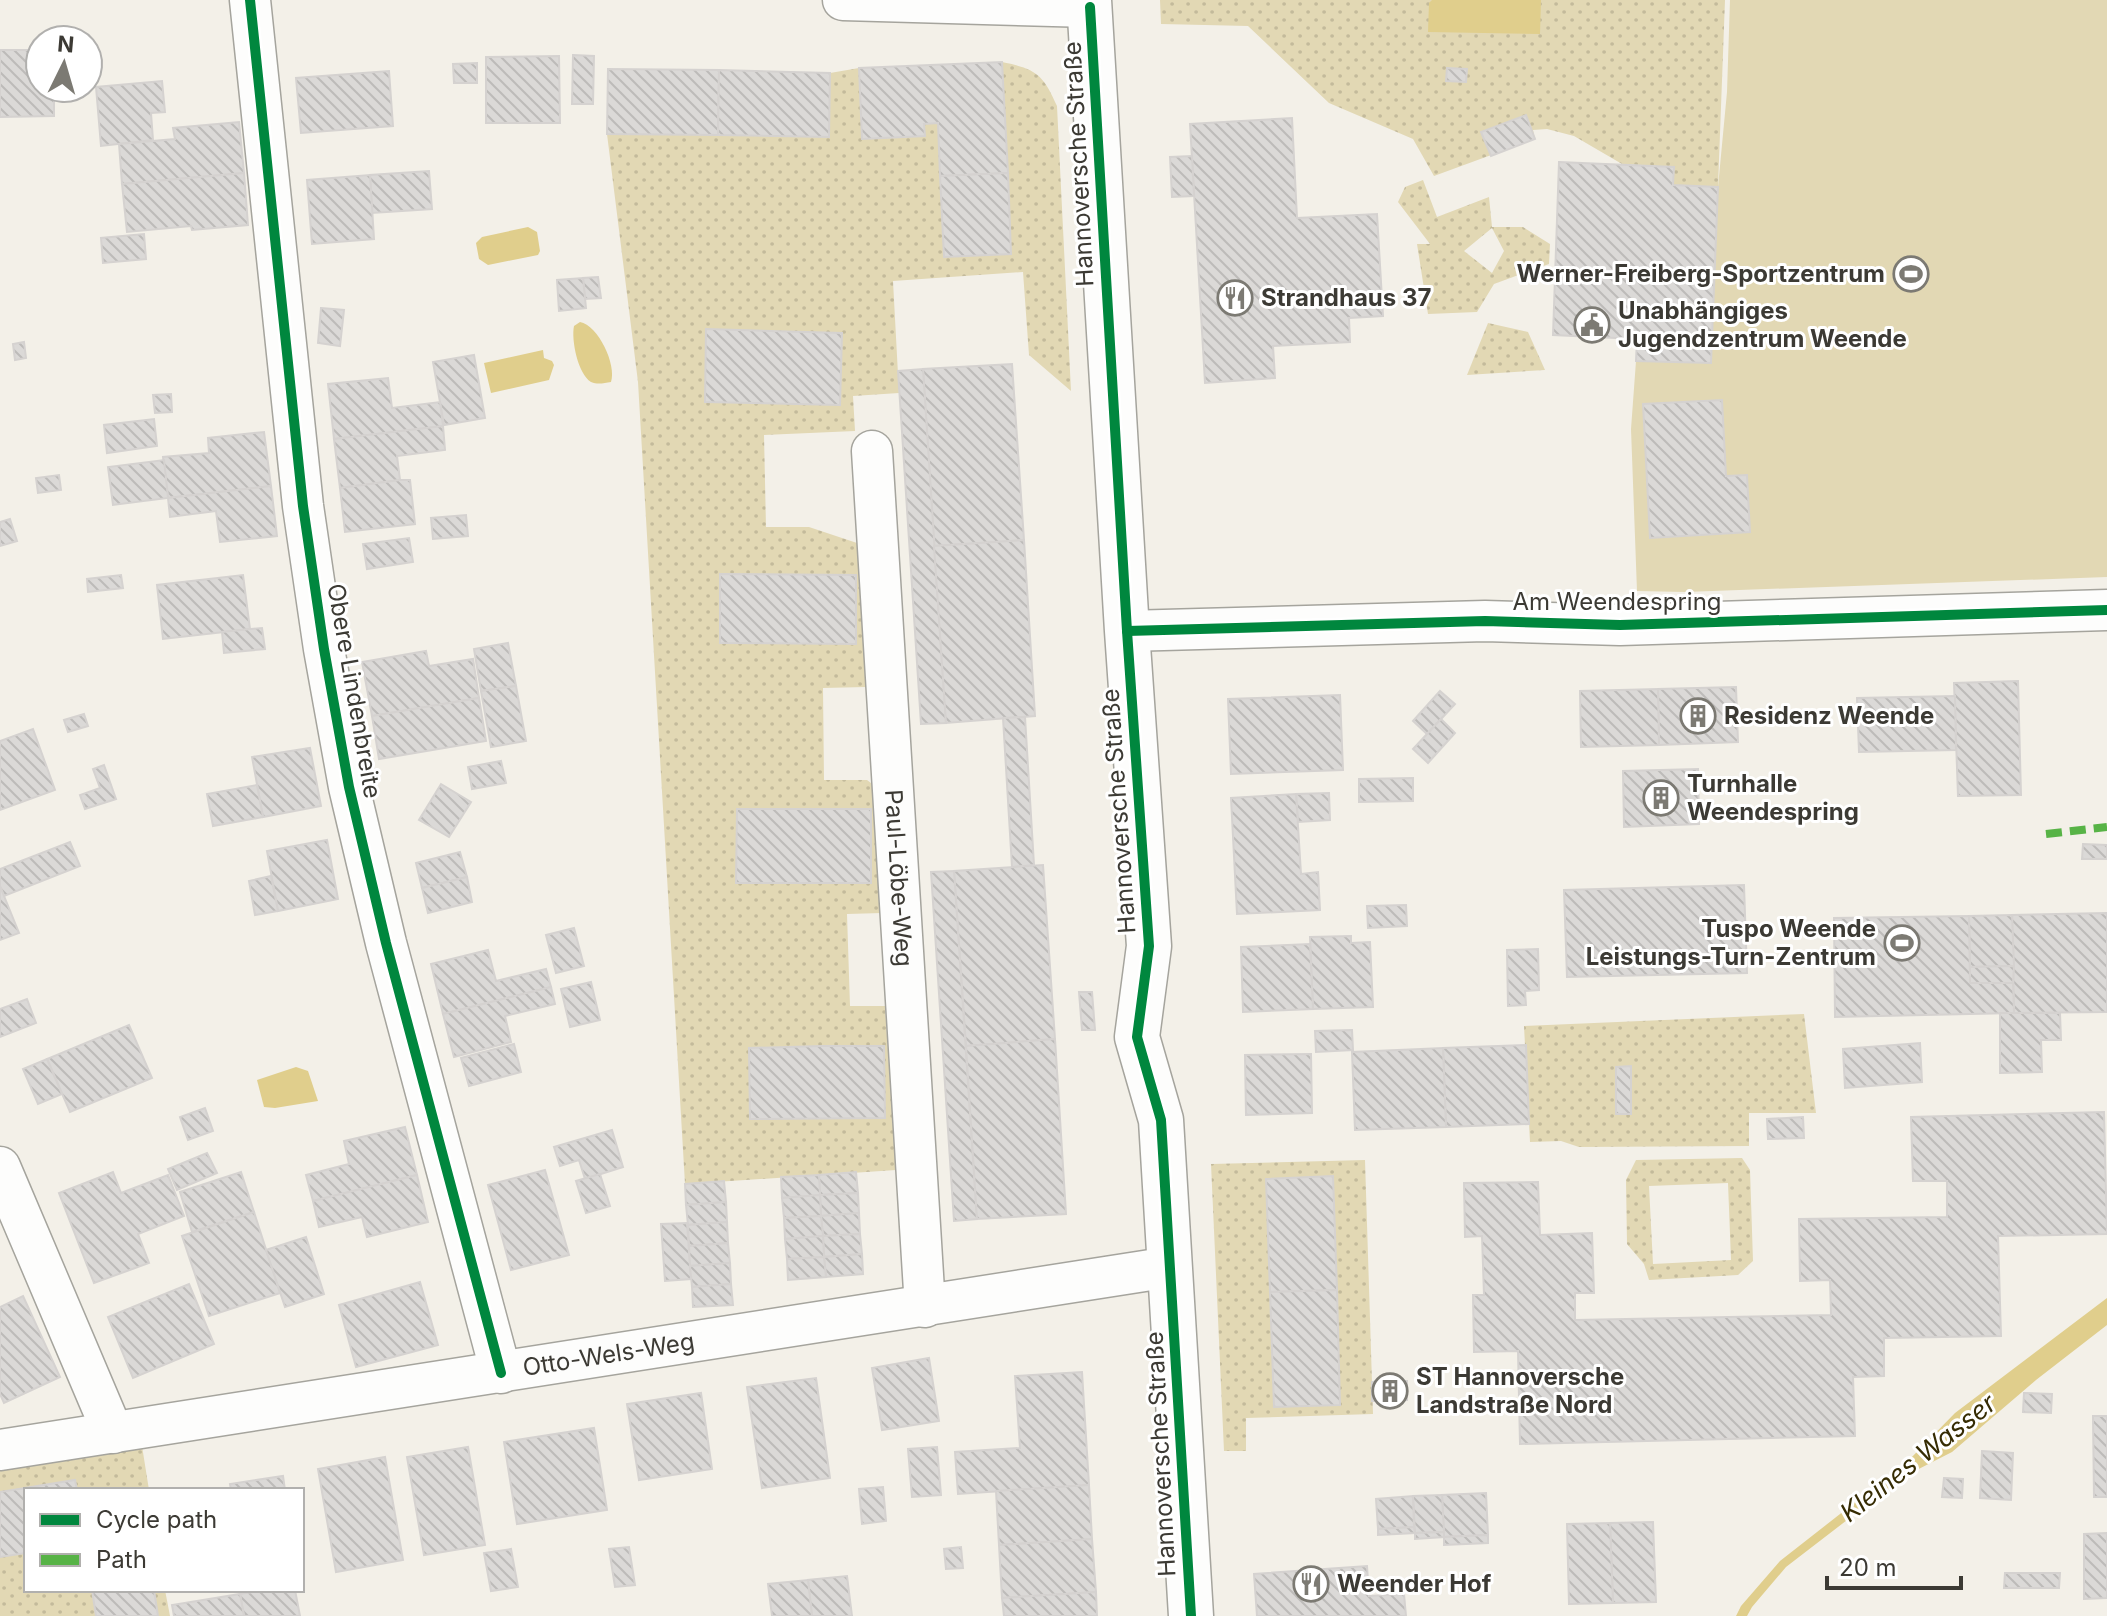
<svg xmlns="http://www.w3.org/2000/svg" width="2107" height="1616" font-family="Inter,sans-serif">
	<defs>
		<pattern id="grass-dots" width="8" height="8" patternUnits="userSpaceOnUse" patternTransform="scale(2)"><rect width="8" height="8" fill="#e2d8b4"/><path d="M2 2h.1M6 6h.1" fill="none" stroke="#c3ba9b" stroke-width="1.8" stroke-linecap="round"/></pattern>
		<pattern id="building-back-hatch" width="6" height="6" patternUnits="userSpaceOnUse" patternTransform="scale(2)"><rect width="6" height="6" fill="#dbd9d7"/><path d="M-1 5l2 2M0 0l6 6M5-1l2 2" fill="none" stroke="#bdbbb9"/></pattern>
	</defs>
	<rect width="100%" height="100%" fill="#f3f0e8"/>
	<g fill="url(#grass-dots)" fill-rule="evenodd">
		<polygon points="1160,0 1725,0 1718,187 1673,185 1674,167 1622,164 1574,136 1547,129 1533,130 1535,139 1434,176 1413,139 1329,103 1248,26 1161,24"/>
		<path d="M1002,62C1036,69 1043,74 1057,106L1071,391L1029,355L1023,272L893,281L899,393L853,396L855,431L764,435L766,527H809L863,545L866,687L823,688L824,780H867L879,789L882,913L847,914L850,1006H885L896,1170L685,1184L638,382L607,134L608,69L830,73L859,68Z"/>
		<path d="M1423,180L1437,217L1489,197L1492,227H1523L1550,244L1549,264L1494,284L1477,312L1428,314L1417,244H1430L1398,202L1405,187ZM1492,228L1504,251L1492,273L1464,251Z"/>
		<polygon points="1488,323 1528,332 1545,370 1467,375"/>
		<polygon points="1804,1014 1816,1113 1749,1113 1749,1146 1579,1147 1561,1141 1530,1142 1524,1026"/>
		<path d="M1742,1158L1750,1170L1753,1261L1738,1275L1649,1280L1644,1264L1627,1244L1626,1180L1636,1160ZM1728,1183L1731,1260L1653,1264L1649,1186Z"/>
		<polygon points="1365,1160 1373,1414 1246,1418 1246,1451 1224,1451 1211,1164"/>
		<polygon points="142,1446 149,1490 26,1490 26,1590 165,1590 170,1616 0,1616 0,1468"/>
	</g>
	<polygon fill="#e2d8b4" points="1730,0 2107,0 2107,577 1685,592 1637,591 1631,429 1636,361 1711,363 1718,187 1727,92"/>
	<g fill="#e0ce8c">
		<polygon points="1432,0 1541,0 1540,34 1428,32 1429,3"/>
		<polygon points="528,227 537,232 540,251 538,255 488,265 479,259 476,243 482,237"/>
		<path d="M580,322C598,325 617,365 611,382C604,383 598,385 591,382C578,374 571,340 574,326Z"/>
		<polygon points="543,350 544,358 552,361 554,365 549,380 491,393 484,363"/>
		<polygon points="296,1067 308,1071 318,1101 275,1108 264,1107 257,1080"/>
		<polygon points="2107,1298 2107,1325 2036,1380 1952,1452 1903,1477 1786,1567 1752,1607 1747,1616 1736,1616 1741,1606 1780,1561 1909,1460 1955,1413"/>
	</g>
	<g fill="url(#building-back-hatch)" stroke="#d5d2d0" stroke-width="2">
		<polygon points="0,50 40,50 40,88 54,88 54,116 0,117"/>
		<polygon points="573,55 594,56 593,104 572,104"/>
		<polygon points="559,56 560,123 486,123 486,57"/>
		<polygon points="1002,62 1008,173 940,176 938,123 924,124 925,136 862,139 859,68"/>
		<polygon points="477,63 477,83 454,83 453,64"/>
		<polygon points="1447,68 1467,69 1466,82 1446,81"/>
		<polygon points="608,69 719,70 718,135 607,134"/>
		<polygon points="719,70 830,73 829,137 718,135"/>
		<polygon points="389,71 393,126 301,133 296,78"/>
		<polygon points="162,81 165,112 151,113 153,140 101,146 96,87"/>
		<polygon points="1526,115 1535,139 1491,156 1481,132"/>
		<polygon points="1292,118 1297,218 1377,214 1383,316 1349,318 1350,342 1273,346 1275,378 1205,383 1190,124"/>
		<polygon points="239,122 244,173 122,184 119,144 175,139 173,128"/>
		<polygon points="1192,156 1194,196 1172,197 1170,157"/>
		<polygon points="1559,162 1674,167 1673,185 1718,187 1711,363 1636,361 1637,339 1553,335"/>
		<polygon points="429,171 432,209 372,213 370,175"/>
		<polygon points="244,173 248,225 192,230 191,226 127,232 122,184"/>
		<polygon points="1008,173 1011,254 944,257 940,176"/>
		<polygon points="370,175 374,239 312,244 307,180"/>
		<polygon points="144,234 146,259 103,263 101,238"/>
		<polygon points="598,277 601,298 585,299 583,278"/>
		<polygon points="583,278 586,308 559,311 557,280"/>
		<polygon points="321,308 344,310 340,346 318,343"/>
		<polygon points="706,329 842,333 840,405 705,402"/>
		<polygon points="24,342 26,358 15,360 13,344"/>
		<polygon points="474,355 485,418 444,425 433,362"/>
		<polygon points="1012,364 1024,540 934,546 923,369"/>
		<polygon points="923,369 946,723 921,724 898,371"/>
		<polygon points="388,378 392,408 440,402 443,426 334,439 328,384"/>
		<polygon points="171,394 172,412 155,413 153,395"/>
		<polygon points="1722,400 1726,476 1747,475 1750,532 1650,538 1643,404"/>
		<polygon points="154,419 157,446 107,453 104,425"/>
		<polygon points="443,426 445,450 397,456 400,480 340,488 334,439"/>
		<polygon points="264,432 271,486 168,498 163,457 209,453 208,438"/>
		<polygon points="164,460 168,498 113,505 108,467"/>
		<polygon points="59,475 61,490 38,493 36,478"/>
		<polygon points="400,480 410,480 415,524 345,532 340,488"/>
		<polygon points="271,486 277,536 220,542 216,511 170,517 168,498"/>
		<polygon points="466,515 468,536 433,539 431,518"/>
		<polygon points="10,519 17,541 0,546 0,522"/>
		<polygon points="409,538 413,562 367,569 363,544"/>
		<polygon points="1024,540 1035,716 946,723 934,546"/>
		<polygon points="720,574 856,575 856,644 720,643"/>
		<polygon points="121,575 123,588 88,592 87,579"/>
		<polygon points="243,575 250,629 163,639 157,585"/>
		<polygon points="262,628 265,649 224,653 222,632"/>
		<polygon points="508,643 516,686 481,691 474,649"/>
		<polygon points="426,651 429,666 473,659 479,698 372,716 362,662"/>
		<polygon points="2018,681 2021,795 1958,796 1954,683"/>
		<polygon points="516,686 526,741 491,747 481,691"/>
		<polygon points="1736,687 1738,742 1659,745 1658,689"/>
		<polygon points="1658,689 1659,745 1581,747 1580,691"/>
		<polygon points="1440,691 1455,704 1427,734 1413,721"/>
		<polygon points="1340,695 1343,770 1231,774 1228,699"/>
		<polygon points="1955,696 1956,750 1859,752 1857,698"/>
		<polygon points="479,698 486,741 379,759 372,716"/>
		<polygon points="84,714 88,726 68,732 64,720"/>
		<polygon points="1025,717 1034,865 1012,867 1003,718"/>
		<polygon points="1441,719 1455,733 1428,763 1413,749"/>
		<polygon points="33,729 55,790 0,810 0,741"/>
		<polygon points="310,748 321,806 263,817 252,757"/>
		<polygon points="501,761 506,783 472,789 468,767"/>
		<polygon points="104,765 116,799 85,809 80,795 100,788 93,769"/>
		<polygon points="1698,769 1699,824 1624,827 1623,771"/>
		<polygon points="1413,778 1413,801 1359,802 1359,779"/>
		<polygon points="441,784 471,802 449,837 419,820"/>
		<polygon points="257,785 263,817 213,826 207,794"/>
		<polygon points="1329,793 1330,820 1298,822 1296,794"/>
		<polygon points="1296,794 1301,874 1318,872 1320,910 1237,914 1231,798"/>
		<polygon points="737,809 871,809 871,883 736,883"/>
		<polygon points="327,840 338,899 278,911 267,851"/>
		<polygon points="70,842 80,866 4,896 0,886 0,869"/>
		<polygon points="2083,844 2107,845 2107,859 2082,859"/>
		<polygon points="460,852 467,877 422,888 416,863"/>
		<polygon points="1043,865 1055,1039 966,1046 954,871"/>
		<polygon points="954,871 977,1219 954,1221 931,872"/>
		<polygon points="271,876 278,911 255,915 249,881"/>
		<polygon points="467,877 472,902 428,913 422,888"/>
		<polygon points="1744,885 1747,973 1567,977 1564,890"/>
		<polygon points="0,886 19,933 0,940"/>
		<polygon points="1406,905 1407,926 1368,928 1367,906"/>
		<polygon points="2107,913 2107,1012 2014,1013 2012,915"/>
		<polygon points="2012,915 2014,966 1970,967 1969,916"/>
		<polygon points="1969,916 1970,983 2013,983 2014,1013 1835,1017 1834,918"/>
		<polygon points="574,928 584,966 556,973 546,935"/>
		<polygon points="1351,936 1351,943 1370,942 1373,1007 1313,1009 1310,937"/>
		<polygon points="1310,944 1313,1009 1243,1012 1241,947"/>
		<polygon points="1538,949 1539,990 1525,991 1526,1005 1508,1006 1507,950"/>
		<polygon points="488,950 496,981 546,969 551,987 443,1014 431,964"/>
		<polygon points="2014,966 2013,983 1970,983 1970,967"/>
		<polygon points="591,982 600,1020 570,1027 561,989"/>
		<polygon points="551,987 555,1004 505,1016 511,1042 454,1057 443,1014"/>
		<polygon points="1079,992 1092,992 1095,1030 1082,1030"/>
		<polygon points="27,999 36,1023 0,1037 0,1009"/>
		<polygon points="2000,1013 2060,1013 2061,1040 2041,1040 2042,1072 2000,1073"/>
		<polygon points="129,1025 152,1078 70,1112 47,1059"/>
		<polygon points="1352,1030 1353,1050 1316,1052 1315,1031"/>
		<polygon points="1055,1039 1066,1214 977,1219 966,1046"/>
		<polygon points="1920,1043 1922,1082 1845,1088 1843,1049"/>
		<polygon points="514,1044 521,1072 469,1086 461,1058"/>
		<polygon points="1526,1045 1529,1124 1446,1127 1443,1048"/>
		<polygon points="822,1046 884,1046 885,1118 750,1119 749,1048"/>
		<polygon points="1443,1048 1446,1127 1355,1130 1352,1052"/>
		<polygon points="1311,1054 1312,1113 1246,1115 1245,1055"/>
		<polygon points="47,1059 62,1094 38,1104 23,1069"/>
		<polygon points="1631,1066 1631,1114 1616,1114 1616,1067"/>
		<polygon points="205,1108 213,1131 188,1140 180,1117"/>
		<polygon points="2104,1112 2107,1234 1998,1236 2001,1336 1884,1338 1884,1376 1853,1377 1855,1436 1520,1444 1518,1351 1474,1352 1473,1295 1484,1295 1482,1236 1465,1237 1464,1183 1538,1182 1540,1235 1592,1233 1594,1293 1575,1293 1575,1320 1831,1315 1830,1280 1800,1281 1799,1219 1947,1217 1947,1181 1913,1181 1911,1117"/>
		<polygon points="1803,1117 1804,1138 1768,1139 1767,1119"/>
		<polygon points="405,1127 417,1175 313,1201 306,1175 349,1164 344,1141"/>
		<polygon points="612,1130 623,1167 585,1179 579,1160 560,1166 554,1147"/>
		<polygon points="207,1153 217,1173 177,1190 168,1169"/>
		<polygon points="545,1170 569,1255 511,1270 488,1185"/>
		<polygon points="113,1172 121,1193 168,1175 184,1216 138,1234 149,1263 94,1283 59,1193"/>
		<polygon points="241,1172 254,1212 192,1232 180,1192"/>
		<polygon points="856,1172 858,1193 820,1195 819,1175"/>
		<polygon points="600,1174 610,1206 586,1213 576,1181"/>
		<polygon points="417,1175 428,1222 367,1237 362,1217 319,1227 313,1201"/>
		<polygon points="819,1175 820,1195 782,1198 781,1177"/>
		<polygon points="1333,1176 1337,1290 1270,1292 1266,1179"/>
		<polygon points="724,1181 726,1202 686,1205 685,1184"/>
		<polygon points="858,1193 859,1213 821,1216 820,1195"/>
		<polygon points="820,1195 821,1216 784,1218 782,1198"/>
		<polygon points="726,1202 727,1222 688,1225 686,1205"/>
		<polygon points="254,1212 280,1293 209,1316 182,1236"/>
		<polygon points="859,1213 860,1234 823,1236 821,1216"/>
		<polygon points="821,1216 823,1236 785,1239 784,1218"/>
		<polygon points="727,1222 728,1243 689,1246 688,1225"/>
		<polygon points="687,1223 691,1279 665,1281 661,1224"/>
		<polygon points="860,1234 862,1254 824,1257 823,1236"/>
		<polygon points="823,1236 824,1257 787,1259 785,1239"/>
		<polygon points="306,1237 324,1294 285,1307 266,1250"/>
		<polygon points="728,1243 730,1263 690,1266 689,1246"/>
		<polygon points="862,1254 863,1274 826,1277 824,1257"/>
		<polygon points="824,1257 826,1277 788,1280 787,1259"/>
		<polygon points="730,1263 731,1284 692,1287 690,1266"/>
		<polygon points="420,1282 438,1345 356,1367 339,1305"/>
		<polygon points="189,1284 214,1344 133,1378 108,1317"/>
		<polygon points="731,1284 733,1305 693,1307 692,1287"/>
		<polygon points="1337,1290 1340,1405 1274,1407 1270,1292"/>
		<polygon points="23,1296 60,1377 4,1403 0,1394 0,1307"/>
		<polygon points="929,1358 939,1421 882,1430 872,1368"/>
		<polygon points="1082,1372 1089,1485 958,1494 955,1452 1020,1448 1015,1376"/>
		<polygon points="816,1378 830,1478 762,1488 747,1387"/>
		<polygon points="1407,1381 1407,1400 1372,1401 1372,1382"/>
		<polygon points="701,1393 712,1469 639,1480 627,1404"/>
		<polygon points="2024,1393 2052,1394 2051,1413 2023,1412"/>
		<polygon points="2093,1416 2107,1416 2107,1497 2094,1497"/>
		<polygon points="594,1428 607,1510 517,1524 504,1442"/>
		<polygon points="468,1447 485,1545 424,1555 407,1457"/>
		<polygon points="937,1447 941,1495 912,1497 908,1449"/>
		<polygon points="1982,1451 2013,1453 2011,1500 1980,1498"/>
		<polygon points="385,1457 403,1560 336,1572 318,1469"/>
		<polygon points="283,1476 285,1490 231,1490 230,1484"/>
		<polygon points="1944,1478 1963,1479 1962,1498 1942,1497"/>
		<polygon points="75,1480 77,1490 26,1490 26,1553 0,1557 0,1492"/>
		<polygon points="1089,1485 1092,1539 999,1545 996,1491"/>
		<polygon points="883,1487 886,1521 862,1524 859,1489"/>
		<polygon points="1486,1493 1488,1535 1444,1537 1442,1495"/>
		<polygon points="1442,1495 1444,1532 1415,1533 1413,1496"/>
		<polygon points="1413,1496 1414,1527 1378,1529 1376,1499"/>
		<polygon points="1653,1522 1656,1602 1613,1603 1610,1523"/>
		<polygon points="1610,1523 1613,1603 1569,1604 1567,1524"/>
		<polygon points="1414,1527 1415,1533 1378,1535 1378,1529"/>
		<polygon points="1444,1532 1444,1537 1415,1539 1415,1533"/>
		<polygon points="2107,1533 2107,1598 2084,1599 2084,1534"/>
		<polygon points="1488,1535 1488,1543 1444,1545 1444,1537"/>
		<polygon points="1092,1539 1096,1592 1002,1598 999,1545"/>
		<polygon points="629,1547 635,1585 615,1587 609,1549"/>
		<polygon points="961,1547 963,1568 946,1569 944,1549"/>
		<polygon points="511,1549 518,1587 491,1591 484,1553"/>
		<polygon points="1367,1566 1369,1596 1404,1594 1406,1616 1257,1616 1254,1574"/>
		<polygon points="2005,1573 2060,1573 2059,1588 2004,1588"/>
		<polygon points="847,1576 852,1616 812,1616 808,1580"/>
		<polygon points="808,1580 812,1616 772,1616 768,1584"/>
		<polygon points="92,1590 154,1590 158,1616 96,1616"/>
		<polygon points="266,1590 295,1590 300,1616 244,1616 240,1594"/>
		<polygon points="1096,1592 1097,1616 1004,1616 1002,1598"/>
		<polygon points="240,1594 244,1616 174,1616 172,1605"/>
	</g>
	<g fill="none" stroke-linecap="round" stroke-linejoin="round">
		<defs>
			<g id="minor">
				<polyline points="250,0 303,506 324,649 349,787 386,943 501,1373"/>
				<polyline points="843,0 1090,7"/>
				<path id="s1" d="M872,451L925,1307"/>
				<polyline points="1127,631 1485,621 1620,625 2107,610"/>
				<polyline points="0,1167 113,1433"/>
				<path id="s2" d="M0,1450L1170,1267"/>
			</g>
			<polyline id="tertiary" points="1089,0 1127,631 1149,946 1137,1037 1161,1120 1191,1616"/>
		</defs>
		<use href="#minor" stroke="#a5a49d" stroke-width="43"/>
		<use href="#tertiary" stroke="#a5a49d" stroke-width="47"/>
		<use href="#minor" stroke="#fdfdfc" stroke-width="40"/>
		<use href="#tertiary" stroke="#fdfdfc" stroke-width="44"/>
		<polyline stroke="#57b346" stroke-width="8" stroke-dasharray="16 8" stroke-linecap="butt" points="2046,834 2107,827"/>
		<defs>
			<g id="cycleway">
				<polyline points="250,0 303,506 324,649 349,787 386,943 501,1373"/>
				<polyline points="1090,7 1127,631 1149,946 1137,1037 1161,1120 1191,1616"/>
				<polyline points="1127,631 1485,621 1620,625 2107,610"/>
			</g>
		</defs>
		<use href="#cycleway" stroke="#fff" stroke-width="15"/>
		<use href="#cycleway" stroke="#00873e" stroke-width="10"/>
	</g>
	<defs>
		<symbol id="stadium-ring" viewBox="-11 -11 22 22"><circle r="9.5" fill="#fff" stroke="#7c7a73" stroke-width="1.5"/><path d="M0-5a6.5 5 0 1 0 0 10a6.5 5 0 1 0 0-10ZM-3.5-1.8h7v3.6h-7Z" fill="#7c7a73"/></symbol>
		<symbol id="restaurant-ring" viewBox="-11 -11 22 22"><circle r="9.5" fill="#fff" stroke="#7c7a73" stroke-width="1.5"/><path d="M-5-6h1v4h1v-4h1v4h1v-4h1v5L-1.5 .5V6h-2V.5L-5-1ZM5-6V6H3V1.5H1.5Q1.5-4 5-6Z" fill="#7c7a73"/></symbol>
		<symbol id="civic-ring" viewBox="-11 -11 22 22"><circle r="9.5" fill="#fff" stroke="#7c7a73" stroke-width="1.5"/><path d="M-.6-6.5H3V-4.5H.6V-3L4-1V1h2V6H-6V1h2V-1L-.6-3ZM-1.2 2.5V6h2.4V2.5Z" fill="#7c7a73"/></symbol>
		<symbol id="building-ring" viewBox="-11 -11 22 22"><circle r="9.5" fill="#fff" stroke="#7c7a73" stroke-width="1.5"/><path d="M-4-6H4V6H1V3H-1V6H-4ZM-2.5-4.3h1.7v1.8h-1.7ZM.8-4.3h1.7v1.8H.8ZM-2.5-1h1.7V.8h-1.7ZM.8-1h1.7V.8H.8Z" fill="#7c7a73"/></symbol>
	</defs>
	<g fill-rule="evenodd">
		<use href="#stadium-ring" x="1891" y="254" width="40" height="40"/>
		<use href="#restaurant-ring" x="1215" y="278" width="40" height="40"/>
		<use href="#civic-ring" x="1572" y="305" width="40" height="40"/>
		<use href="#building-ring" x="1678" y="696" width="40" height="40"/>
		<use href="#building-ring" x="1641" y="778" width="40" height="40"/>
		<use href="#stadium-ring" x="1882" y="923" width="40" height="40"/>
		<use href="#building-ring" x="1370" y="1371" width="40" height="40"/>
		<use href="#restaurant-ring" x="1291" y="1564" width="40" height="40"/>
	</g>
	<g text-anchor="middle" stroke-width="6" stroke-linejoin="round" paint-order="stroke">
		<g font-size="24" fill="#3c3a34" stroke="#fff">
			<text transform="translate(1079 164) rotate(-93)" y="8">Hannoversche Straße</text>
			<text x="1617" y="610">Am Weendespring</text>
			<text transform="translate(354 691) rotate(80)" y="8">Obere Lindenbreite</text>
			<text transform="translate(1119 811) rotate(-94)" y="8">Hannoversche Straße</text>
			<text dy="8" stroke="none"><textPath href="#s1" startOffset="428">Paul-Löbe-Weg</textPath></text>
			<text dy="8" stroke="none"><textPath href="#s2" startOffset="616">Otto-Wels-Weg</textPath></text>
			<text transform="translate(1161 1454) rotate(-93)" y="8">Hannoversche Straße</text>
		</g>
		<g font-size="24" font-weight="bold" fill="#3c3a34" stroke="#fff" text-anchor="start">
			<text x="1885" y="282" text-anchor="end">Werner-Freiberg-Sportzentrum</text>
			<text x="1261" y="306">Strandhaus 37</text>
			<text x="1618" y="319">Unabhängiges<tspan x="1618" dy="28">Jugendzentrum Weende</tspan></text>
			<text x="1724" y="724">Residenz Weende</text>
			<text x="1687" y="792">Turnhalle<tspan x="1687" dy="28">Weendespring</tspan></text>
			<text x="1876" y="937" text-anchor="end">Tuspo Weende<tspan x="1876" dy="28">Leistungs-Turn-Zentrum</tspan></text>
			<text x="1416" y="1385">ST Hannoversche<tspan x="1416" dy="28">Landstraße Nord</tspan></text>
			<text x="1337" y="1592">Weender Hof</text>
		</g>
		<g font-size="26" font-style="italic" fill="#362c03" stroke="#fff">
			<text transform="translate(1918 1458) rotate(-38)" y="9">Kleines Wasser</text>
		</g>
	</g>
	<rect x="24" y="1488" width="280" height="104" fill="#ffffff" stroke="#b1b0ae" stroke-width="2"/>
	<rect x="40" y="1514" width="40" height="12" fill="#00873e" stroke="#b1b0ae" stroke-width="2"/>
	<text x="96" y="1528" font-size="24" fill="#3c3a34">Cycle path</text>
	<rect x="40" y="1554" width="40" height="12" fill="#57b346" stroke="#b1b0ae" stroke-width="2"/>
	<text x="96" y="1568" font-size="24" fill="#3c3a34">Path</text>
	<g transform="translate(64 64) rotate(5)"><circle r="38" fill="#ffffff" stroke="#b1b0ae" stroke-width="2"/>
	<path d="M0-6L14 30L0 20L-14 30Z" fill="#7c7a73"/>
	<text y="-12" font-size="22" font-weight="bold" text-anchor="middle" fill="#3c3a34">N</text>
	</g>
	<path d="M1827 1576v12h134v-12" fill="none" stroke="#3c3a34" stroke-width="4"/>
	<text x="1839" y="1576" font-size="24" fill="#3c3a34" stroke="#ffffff" stroke-width="6" paint-order="stroke">20 m</text>
</svg>
